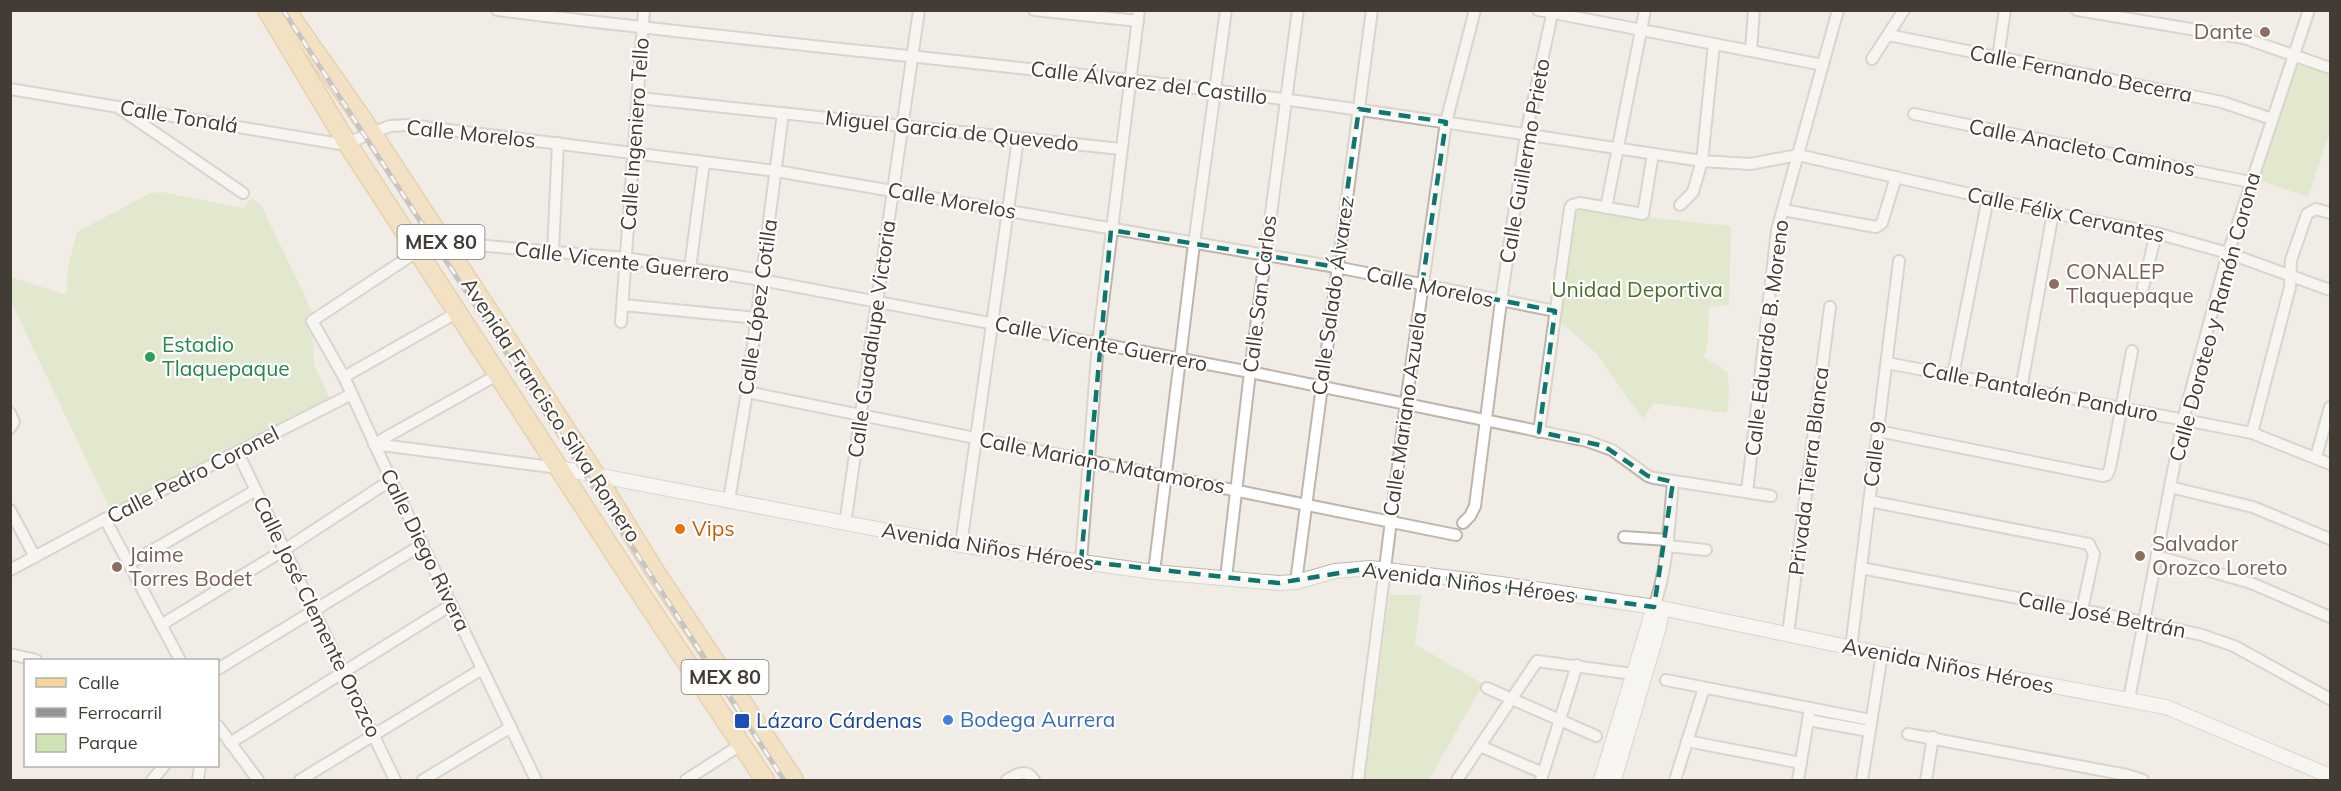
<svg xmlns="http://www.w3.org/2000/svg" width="2341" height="791" font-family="Mulish,sans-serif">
	<rect width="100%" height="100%" fill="#f1ece5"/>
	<g fill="#cfe2b1">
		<polygon points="2296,58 2330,70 2330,130 2308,197 2255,179"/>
		<polygon points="162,192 243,208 252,198 261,205 311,309 314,365 332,402 110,509 11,302 11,277 66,295 68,267 77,232 151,193"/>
		<polygon points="1573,207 1644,217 1731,226 1729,305 1709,307 1708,341 1704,357 1727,372 1729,389 1727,413 1653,403 1643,419 1595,352 1559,321"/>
		<polygon points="1389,595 1421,595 1415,644 1483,684 1429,780 1365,780"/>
	</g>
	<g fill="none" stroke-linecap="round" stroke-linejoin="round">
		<defs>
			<g id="minor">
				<path d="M497,10C735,40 974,61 1213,90C1376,110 1539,137 1702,161L1750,164L1798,155L2053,213L2156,233L2228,253L2330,290"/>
				<polyline points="1034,10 1138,21"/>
				<polyline points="1538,10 1823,65"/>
				<polyline points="2077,10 2244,38 2330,68"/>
				<polyline points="1888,35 2222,102 2272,119"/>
				<polyline points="1751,51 1754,10"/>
				<polyline points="1998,57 2005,10"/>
				<polyline points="1872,59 1904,10"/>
				<polyline points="10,89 340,144 347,143 390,126 409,125 776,171 1336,267 1555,311"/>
				<polyline points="639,98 1121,149"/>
				<polyline points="119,108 243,193"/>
				<polyline points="1914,114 2250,182"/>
				<polyline points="1680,205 1693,192 1702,161 1714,44"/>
				<polyline points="1606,208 1645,10"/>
				<polyline points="1783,210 1876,227 1882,223 1896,177"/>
				<polyline points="553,252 558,143"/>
				<polyline points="690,268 704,162"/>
				<polyline points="2143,287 2156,233"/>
				<polyline points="623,305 757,318"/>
				<polyline points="621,322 644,10"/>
				<polyline points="1887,363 2252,433 2330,464"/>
				<polyline points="1953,375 1988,198"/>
				<polyline points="344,377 458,312"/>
				<polyline points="2021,389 2053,213"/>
				<polyline points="747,392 1456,535"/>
				<polyline points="10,413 14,422 10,428"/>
				<polyline points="1878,431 2103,476 2107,475 2110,468 2132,351"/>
				<polyline points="1539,432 1570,208 1572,205 1580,203 1643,214 1653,154"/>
				<polyline points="2252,433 2290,287 2291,260 2307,214 2316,209 2330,213"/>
				<polyline points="374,444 559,468"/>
				<polyline points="374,444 499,374"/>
				<polyline points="238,453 395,780"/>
				<polyline points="2316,457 2330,407"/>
				<polyline points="2170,487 2253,507 2330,539"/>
				<polyline points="1747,492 1777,230 1838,10"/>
				<polyline points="729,500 747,392 783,113"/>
				<polyline points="1869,501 2089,544 2094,554 2082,610"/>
				<polyline points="10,510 35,557"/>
				<polyline points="105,519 180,660"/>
				<polyline points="1463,523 1470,516 1475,506 1501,301 1526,134 1553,10"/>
				<polyline points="845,524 919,10"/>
				<polyline points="1624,537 1668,540"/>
				<polyline points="961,545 1018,139"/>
				<polyline points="1667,546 1706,550"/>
				<polyline points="2157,556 2251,583 2330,617"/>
				<polyline points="1081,561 1098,343 1139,10"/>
				<polyline points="129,564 256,490"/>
				<polyline points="1861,568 2144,622 2202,635 2234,646 2330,699"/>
				<polyline points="10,570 105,519 352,394"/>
				<polyline points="1154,572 1194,244 1226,10"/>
				<polyline points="1226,578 1250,372 1298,10"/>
				<polyline points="1296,582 1372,10"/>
				<path d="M1654,607C1668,567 1669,524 1673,482"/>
				<polyline points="161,625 284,550 391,480"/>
				<polyline points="1788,634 1830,307"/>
				<polyline points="1851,648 1899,261"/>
				<polyline points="10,654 36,660"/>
				<polyline points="218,669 423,544"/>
				<polyline points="1666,680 1871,720"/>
				<polyline points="1487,688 1596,736"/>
				<polyline points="2129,699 2183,420 2228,253 2309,10"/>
				<polyline points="1808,720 1869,731"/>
				<polyline points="218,726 258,780"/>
				<polyline points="1908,734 2127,775 2143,780"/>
				<polyline points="1687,741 1801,763"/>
				<polyline points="230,743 451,605"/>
				<polyline points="1480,746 1543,773"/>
				<polyline points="152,780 164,766"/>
				<polyline points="198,780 200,766"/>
				<polyline points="300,780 482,669"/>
				<polyline points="423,780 511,727"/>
				<polyline points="536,780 391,480 344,377 312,321 418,251 442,242 626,258 761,280 1250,372 1587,441 1612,450 1648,476 1654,478 1771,496"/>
				<polyline points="686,780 742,744"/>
				<path d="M1007,780C1017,774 1026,768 1034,780"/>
				<polyline points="1358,780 1406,403 1446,122 1475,10"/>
				<polyline points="1457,780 1537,661 1625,673"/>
				<polyline points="1541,780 1577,665"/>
				<polyline points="1675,780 1704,688"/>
				<polyline points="1798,780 1810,708"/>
				<polyline points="1862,780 1882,654"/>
				<polyline points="1926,780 1933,737"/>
			</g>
			<g id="tertiary">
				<polyline points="559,468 961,545 1154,572 1278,583 1296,582 1335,571 1370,568 1501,584 1661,608 1882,654 2166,707 2330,776"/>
				<polyline points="1601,780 1654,607"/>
				<polyline points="1614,780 1659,627 1662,609"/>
			</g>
			<g id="primary">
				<polyline points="267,10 347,143 633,582 765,780"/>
				<polyline points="286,10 372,133 595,474 656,573 794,780"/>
			</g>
		</defs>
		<use href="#minor" stroke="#beb6ac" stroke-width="14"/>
		<use href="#tertiary" stroke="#beb6ac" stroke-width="16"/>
		<use href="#primary" stroke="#d8b06c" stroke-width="21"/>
		<use href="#minor" stroke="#fff" stroke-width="10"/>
		<use href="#tertiary" stroke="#fff" stroke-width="14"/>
		<use href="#primary" stroke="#f4d59a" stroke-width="18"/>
		<defs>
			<polyline id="rail" points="283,10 784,780"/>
		</defs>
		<use href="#rail" stroke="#949494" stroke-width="5"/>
		<use href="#rail" stroke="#fff" stroke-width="3" stroke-dasharray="9" stroke-linecap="butt"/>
	</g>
	<path d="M0 0H2341V791H0ZM1359,109L1446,122L1422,285L1555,311L1539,432L1604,446L1648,476L1673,482L1654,607L1370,568L1278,583L1081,561L1111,230L1336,267Z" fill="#f1ece5" fill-opacity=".55" fill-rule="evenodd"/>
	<path fill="none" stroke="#0f766e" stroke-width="4.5" stroke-dasharray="12 8" stroke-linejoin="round" d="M1359,109L1446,122L1422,285L1555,311L1539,432L1604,446L1648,476L1673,482L1654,607L1370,568L1278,583L1081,561L1111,230L1336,267Z"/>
	<g fill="#8d6e63" stroke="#fff" stroke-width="2">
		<circle cx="2265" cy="32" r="6"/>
		<circle cx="2054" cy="284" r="6"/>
		<circle cx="2140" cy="556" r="6"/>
		<circle cx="117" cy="567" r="6"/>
	</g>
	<circle fill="#2e9e5b" stroke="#fff" stroke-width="2" cx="150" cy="357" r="6"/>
	<circle fill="#e8710a" stroke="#fff" stroke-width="2" cx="680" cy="529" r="6"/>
	<circle fill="#3f7fe0" stroke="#fff" stroke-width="2" cx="948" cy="720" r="6"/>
	<rect fill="#1a4fb4" stroke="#fff" stroke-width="2" x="734" y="713" width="16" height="16" rx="3"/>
	<g text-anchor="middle" stroke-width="4.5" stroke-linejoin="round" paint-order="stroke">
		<g fill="#fff" stroke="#7b7672" stroke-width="1.5">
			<rect x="397.5" y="225" width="87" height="34" rx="4.5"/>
			<rect x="681.5" y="660" width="87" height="34" rx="4.5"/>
		</g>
		<g font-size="20" font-weight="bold" fill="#433c35">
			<text x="441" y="249">MEX 80</text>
			<text x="725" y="684">MEX 80</text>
		</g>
		<g font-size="21" fill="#785e54" stroke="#fff" text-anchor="start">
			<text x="2253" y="39" text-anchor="end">Dante</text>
			<text x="2066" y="279">CONALEP<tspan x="2066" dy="24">Tlaquepaque</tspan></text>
			<text x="2152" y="551">Salvador<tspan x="2152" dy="24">Orozco Loreto</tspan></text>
			<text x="129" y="562">Jaime<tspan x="129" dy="24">Torres Bodet</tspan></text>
		</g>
		<g font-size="21" fill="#433c35" stroke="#fff">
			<text transform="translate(2081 74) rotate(11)" y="7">Calle Fernando Becerra</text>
			<text transform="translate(1149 83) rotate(7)" y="7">Calle Álvarez del Castillo</text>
			<text transform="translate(179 117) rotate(9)" y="7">Calle Tonalá</text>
			<text transform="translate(952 131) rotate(6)" y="7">Miguel Garcia de Quevedo</text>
			<text transform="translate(471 134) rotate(6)" y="7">Calle Morelos</text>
			<text transform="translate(635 134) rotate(-86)" y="7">Calle Ingeniero Tello</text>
			<text transform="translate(2082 148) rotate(11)" y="7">Calle Anacleto Caminos</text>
			<text transform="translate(1525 161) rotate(-80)" y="7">Calle Guillermo Prieto</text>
			<text transform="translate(952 201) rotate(10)" y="7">Calle Morelos</text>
			<text transform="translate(2066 215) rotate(12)" y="7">Calle Félix Cervantes</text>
			<text transform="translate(622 262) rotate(7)" y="7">Calle Vicente Guerrero</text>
			<text transform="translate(1430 287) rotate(12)" y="7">Calle Morelos</text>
			<text transform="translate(1260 294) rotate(-83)" y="7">Calle San Carlos</text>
			<text transform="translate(1333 296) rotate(-82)" y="7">Calle Salado Álvarez</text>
			<text transform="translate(758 307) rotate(-82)" y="7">Calle López Cotilla</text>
			<text transform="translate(2215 317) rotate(-75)" y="7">Calle Doroteo y Ramón Corona</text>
			<text transform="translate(1767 338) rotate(-83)" y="7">Calle Eduardo B. Moreno</text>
			<text transform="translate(872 339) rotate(-82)" y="7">Calle Guadalupe Victoria</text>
			<text transform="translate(1101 344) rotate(11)" y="7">Calle Vicente Guerrero</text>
			<text transform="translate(2040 392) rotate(11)" y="7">Calle Pantaleón Panduro</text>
			<text transform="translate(551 410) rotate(57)" y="7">Avenida Francisco Silva Romero</text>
			<text transform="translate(1405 414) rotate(-82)" y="7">Calle Mariano Azuela</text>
			<text transform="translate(1875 454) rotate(-83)" y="7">Calle 9</text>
			<text transform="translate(1102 463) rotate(11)" y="7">Calle Mariano Matamoros</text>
			<text transform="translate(1809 471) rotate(-83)" y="7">Privada Tierra Blanca</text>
			<text transform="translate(193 475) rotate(-27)" y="7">Calle Pedro Coronel</text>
			<text transform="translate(988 547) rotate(9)" y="7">Avenida Niños Héroes</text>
			<text transform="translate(425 550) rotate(64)" y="7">Calle Diego Rivera</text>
			<text transform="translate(1469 583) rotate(7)" y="7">Avenida Niños Héroes</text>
			<text transform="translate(2102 615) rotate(11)" y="7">Calle José Beltrán</text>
			<text transform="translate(317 617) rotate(64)" y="7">Calle José Clemente Orozco</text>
			<text transform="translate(1948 666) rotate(11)" y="7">Avenida Niños Héroes</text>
		</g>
		<g font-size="21" fill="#4b6e2f" stroke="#fff">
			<text x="1637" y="297">Unidad Deportiva</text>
		</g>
		<g font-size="21" fill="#27864d" stroke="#fff" text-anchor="start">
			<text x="162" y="352">Estadio<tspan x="162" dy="24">Tlaquepaque</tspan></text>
		</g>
		<g font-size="21" fill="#c56008" stroke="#fff" text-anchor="start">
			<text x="692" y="536">Vips</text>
		</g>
		<g font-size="21" fill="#366cbe" stroke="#fff" text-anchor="start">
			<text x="960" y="727">Bodega Aurrera</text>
		</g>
		<g font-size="21" fill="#164399" stroke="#fff" text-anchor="start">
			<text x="756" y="728">Lázaro Cárdenas</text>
		</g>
	</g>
	<rect width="2341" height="791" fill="none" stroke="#433c35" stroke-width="24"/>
	<rect x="24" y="659" width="195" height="108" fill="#ffffff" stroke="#b4b1ae" stroke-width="1.5"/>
	<rect x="36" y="678" width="30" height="9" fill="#f4d59a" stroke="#b4b1ae" stroke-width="1.5"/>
	<text x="78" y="689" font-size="18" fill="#433c35">Calle</text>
	<rect x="36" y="708" width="30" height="9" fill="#949494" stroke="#b4b1ae" stroke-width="1.5"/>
	<text x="78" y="719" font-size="18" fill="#433c35">Ferrocarril</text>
	<rect x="36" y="734" width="30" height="18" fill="#cfe2b1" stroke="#b4b1ae" stroke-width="1.5"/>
	<text x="78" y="749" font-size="18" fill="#433c35">Parque</text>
</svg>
